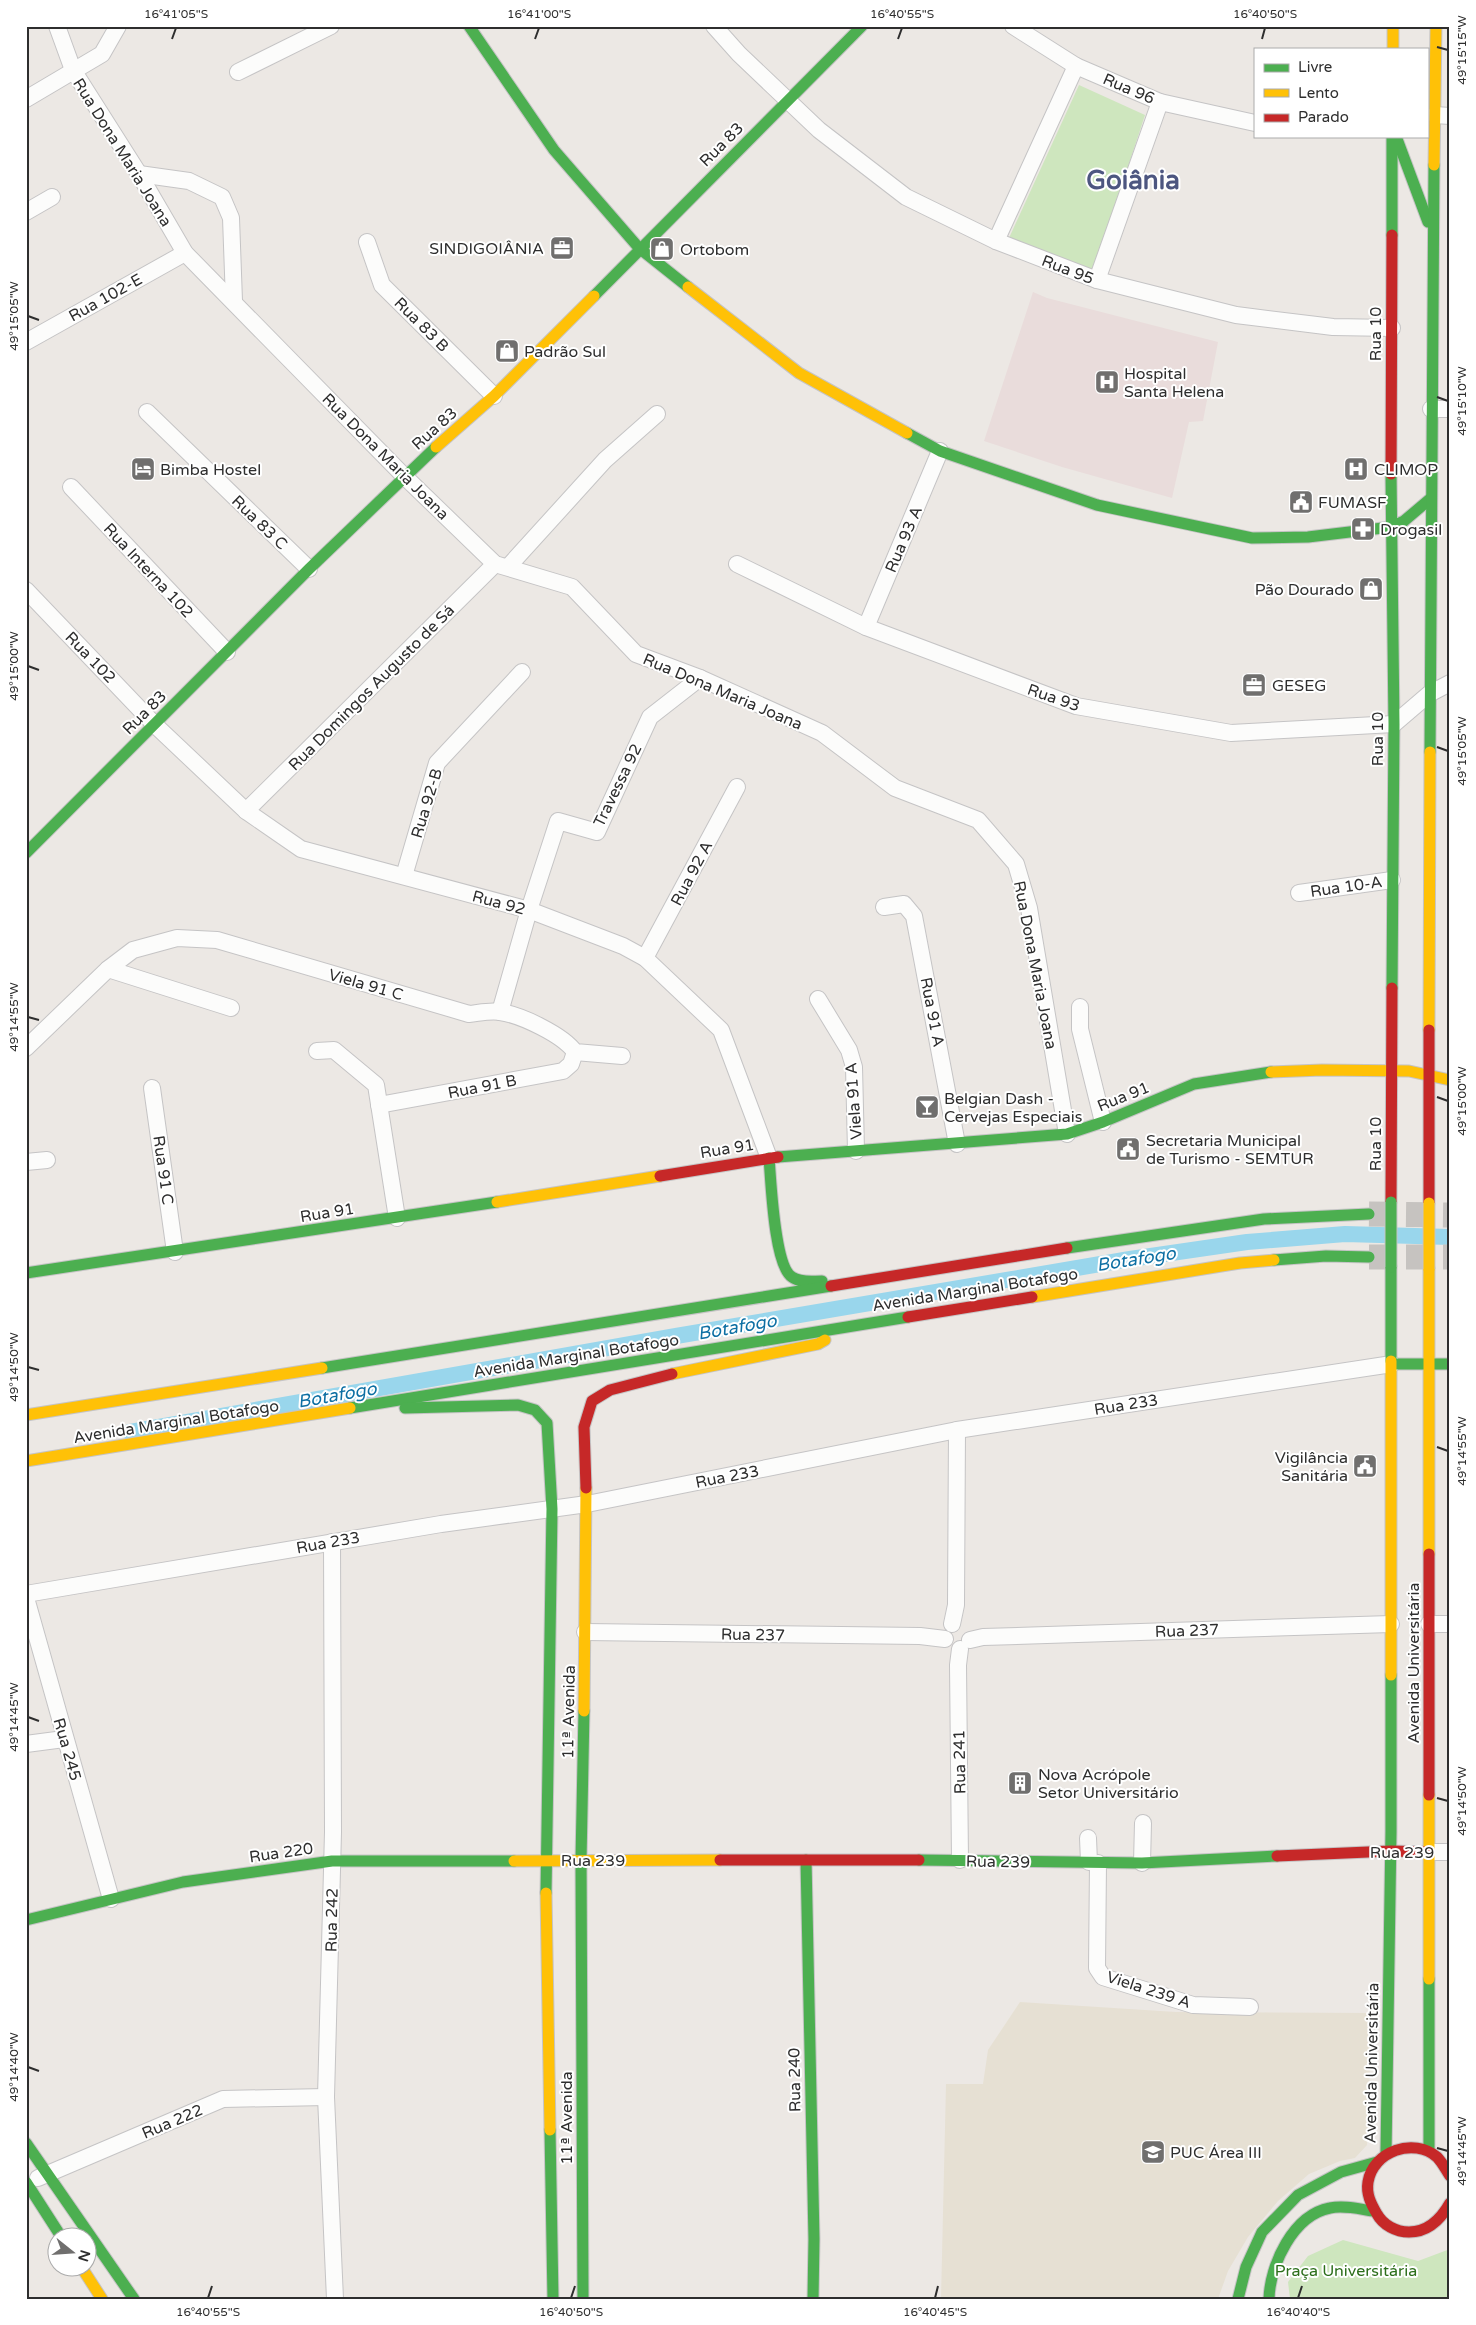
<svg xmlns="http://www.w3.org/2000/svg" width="1476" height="2325" font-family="'Varela Round',sans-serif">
	<rect width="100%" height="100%" fill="#ece8e4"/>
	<polygon fill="#e6e0d3" points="1020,2002 1176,2012 1372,2013 1367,2145 1355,2158 1340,2161 1309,2174 1278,2201 1248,2237 1228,2271 1218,2299 941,2299 946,2084 983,2084 988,2050"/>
	<polygon fill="#e9dcdb" points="1033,292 1047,298 1218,342 1203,421 1189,422 1172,498 1062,467 984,441"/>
	<g fill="#cee6be">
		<polygon points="1079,85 1145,115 1094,271 1009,238"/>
		<polygon points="1343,2240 1418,2261 1450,2249 1450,2299 1290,2299 1288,2282 1308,2256"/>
	</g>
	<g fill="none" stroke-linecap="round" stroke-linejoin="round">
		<polyline stroke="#99d6ec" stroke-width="16" points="130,1432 676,1336 1130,1259 1247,1242 1345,1234 1450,1237"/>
		<g stroke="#c6c3c0" stroke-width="25" stroke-dasharray="25 12" stroke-linecap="butt">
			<polyline points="1369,1214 1450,1215"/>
			<polyline points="1369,1257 1450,1257"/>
		</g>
		<defs>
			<g id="street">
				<polyline points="57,26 73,70 139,174 185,253 404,476 495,564 572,587 636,654 700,678 822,733 895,788 978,820 1016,864 1029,908 1067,1134"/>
				<polyline points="714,26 739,54 819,130 906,197 996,241 1097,280 1236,315 1333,327 1392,328"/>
				<polyline points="1013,26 1076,66 1160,102 1255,123"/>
				<polyline points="238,72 331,26"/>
				<polyline points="26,99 102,54 118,26"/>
				<polyline points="1435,115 1450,116"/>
				<polyline points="139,174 189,181 222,197 231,218 234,301"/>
				<polyline points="26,212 52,197"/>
				<polyline points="996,241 1076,66"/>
				<polyline points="367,242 382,285 494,396"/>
				<polyline points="1097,280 1160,102"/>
				<polyline points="26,342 185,253"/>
				<polyline points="1431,409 1450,409"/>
				<polyline points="147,412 309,569"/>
				<polyline points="71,487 227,652"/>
				<polyline points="737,564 866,627 1076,706 1231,733 1394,724 1429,694 1450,683"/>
				<polyline points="508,567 605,460 657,414"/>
				<polyline points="26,590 155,725 246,811 301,849 529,910 623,946 645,958 721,1030 769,1158"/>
				<polyline points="866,627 940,451"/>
				<polyline points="246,811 495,564"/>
				<polyline points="404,876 437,763 522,672"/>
				<polyline points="1299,893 1392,880"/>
				<polyline points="884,907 904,904 914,916 957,1144"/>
				<polyline points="645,958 737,787"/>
				<polyline points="108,969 231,1008"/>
				<polyline points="818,999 849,1050 854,1067 856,1151"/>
				<polyline points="1080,1007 1080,1029 1103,1122"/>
				<polyline points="500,1012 529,910 558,821 597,832 650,717 700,678"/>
				<path d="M26,1048L108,969L133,950L177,938L217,940L469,1014C479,1013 491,1010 500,1012C521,1015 563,1035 575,1052L622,1056"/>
				<polyline points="317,1051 334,1050 376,1085 397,1218"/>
				<polyline points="152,1088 175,1252"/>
				<polyline points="379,1105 563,1071 571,1064 575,1052"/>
				<polyline points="26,1162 47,1160"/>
				<polyline points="332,1542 333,1832 326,2097 335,2299"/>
				<polyline points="26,1594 441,1524 587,1504 957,1430 1392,1364"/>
				<polyline points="26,1598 111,1899"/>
				<polyline points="952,1624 956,1605 957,1430"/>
				<polyline points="1429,1624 1450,1624"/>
				<polyline points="585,1632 920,1636 945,1639"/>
				<polyline points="970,1640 983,1637 1391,1624"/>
				<polyline points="26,1744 64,1739"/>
				<polyline points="1088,1838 1089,1862"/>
				<polyline points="1429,1852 1450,1852"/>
				<polyline points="960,1860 958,1665 960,1649"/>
				<polyline points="1098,1863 1097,1968 1103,1977 1193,2005 1250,2007"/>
				<polyline points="1142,1863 1143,1823"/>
				<polyline points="38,2178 223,2099 326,2097"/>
			</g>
			<g id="fast">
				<polyline points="469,26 554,150 639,248 688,287"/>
				<polyline points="1397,139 1428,222"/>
				<polyline points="1392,235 1392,136"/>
				<polyline points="594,296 862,26"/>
				<polyline points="907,433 940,451 1097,505 1252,538 1308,537 1391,527 1404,521 1430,499"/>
				<polyline points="1391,474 1394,724 1392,988"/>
				<polyline points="1430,752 1434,165"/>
				<polyline points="26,853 309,569 436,447"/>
				<polyline points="778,1157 1067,1134 1103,1122 1194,1084 1271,1072"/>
				<path d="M769,1158C771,1180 774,1266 792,1277C800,1283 812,1281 822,1281"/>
				<polyline points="1067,1248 1264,1219 1369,1214"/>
				<polyline points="1274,1260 1326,1256 1369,1257"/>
				<polyline points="1391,1267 1391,1361"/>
				<polyline points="26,1273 497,1202"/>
				<polyline points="1392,1364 1450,1364"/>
				<polyline points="322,1368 831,1286"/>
				<polyline points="350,1408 908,1317"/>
				<polyline points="405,1408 518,1405 535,1410 547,1423 552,1509 546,1893"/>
				<polyline points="806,1860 814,2239 813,2299"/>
				<polyline points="919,1860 1142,1863 1277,1856"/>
				<polyline points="26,1920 183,1882 332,1861 514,1861"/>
				<polyline points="1429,1979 1429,2150"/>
				<polyline points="550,2130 553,2299"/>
				<polyline points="26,2143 134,2299"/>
				<polyline points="1386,2153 1391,1832 1391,1675"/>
				<polyline points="26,2182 62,2238"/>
				<polyline points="583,2299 581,1860 584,1711"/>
				<polyline points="1238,2299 1246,2267 1262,2232 1298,2195 1341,2172 1377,2162"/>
				<path d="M1269,2299C1270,2265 1293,2215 1330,2208C1344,2205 1359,2209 1373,2211"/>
			</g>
			<g id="slow">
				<polyline points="1393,26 1393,49"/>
				<polyline points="1434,165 1436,26"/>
				<polyline points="688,287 799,373 907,433"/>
				<polyline points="436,447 494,396 594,296"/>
				<polyline points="1429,1030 1430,752"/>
				<polyline points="1271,1072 1322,1070 1409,1071 1450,1080"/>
				<polyline points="497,1202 660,1176"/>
				<polyline points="1429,1269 1429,1554"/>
				<polyline points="1032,1297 1240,1263 1274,1260"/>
				<polyline points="1391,1361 1391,1675"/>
				<polyline points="672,1374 818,1344 825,1340"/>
				<polyline points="26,1415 322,1368"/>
				<polyline points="26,1461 350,1408"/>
				<polyline points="584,1711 586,1488"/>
				<polyline points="1429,1795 1429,1979"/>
				<polyline points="514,1861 720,1860"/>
				<polyline points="546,1893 550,2130"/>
				<polyline points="82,2268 102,2299"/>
			</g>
			<g id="jam">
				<polyline points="1391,474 1392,235"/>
				<polyline points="660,1176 778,1157"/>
				<polyline points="1391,1202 1392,988"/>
				<polyline points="1429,1203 1429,1030"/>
				<polyline points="831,1286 1067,1248"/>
				<polyline points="908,1317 1032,1297"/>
				<polyline points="586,1488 584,1427 592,1401 610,1390 672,1374"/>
				<polyline points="1429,1554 1429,1795"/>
				<polyline points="1277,1856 1391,1851 1429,1852"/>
				<polyline points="720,1860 919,1860"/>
				<path d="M1450,2176C1446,2170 1442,2162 1437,2157C1414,2137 1373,2151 1368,2182C1366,2194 1371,2204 1377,2214C1383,2225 1396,2232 1409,2232C1428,2232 1441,2219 1450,2203"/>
			</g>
		</defs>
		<use href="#street" stroke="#c5c4c5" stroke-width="18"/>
		<use href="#fast" stroke="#c5c4c5" stroke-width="13"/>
		<use href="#slow" stroke="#c5c4c5" stroke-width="13"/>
		<use href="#jam" stroke="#c5c4c5" stroke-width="13"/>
		<use href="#street" stroke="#fcfcfb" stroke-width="16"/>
		<use href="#fast" stroke="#4caf50" stroke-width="11"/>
		<use href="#slow" stroke="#ffc107" stroke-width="11"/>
		<use href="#jam" stroke="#c62828" stroke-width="11"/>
		<defs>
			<polyline id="fast-bridge" points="1391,1202 1391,1267"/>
			<polyline id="slow-bridge" points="1429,1203 1429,1269"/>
		</defs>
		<use href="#fast-bridge" stroke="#c5c4c5" stroke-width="13" stroke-linecap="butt"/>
		<use href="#slow-bridge" stroke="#c5c4c5" stroke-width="13" stroke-linecap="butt"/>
		<use href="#fast-bridge" stroke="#4caf50" stroke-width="11"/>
		<use href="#slow-bridge" stroke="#ffc107" stroke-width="11"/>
	</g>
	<path fill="none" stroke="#2e2e2e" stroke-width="2" d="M172,39L176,28M535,39L539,28M898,39L902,28M1262,39L1265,28M1437,47L1448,50M28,316L39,320M1437,397L1448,401M28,666L39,670M1437,747L1448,751M28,1017L39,1020M1437,1097L1448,1101M28,1367L39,1370M1437,1447L1448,1451M28,1717L39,1721M1437,1798L1448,1801M28,2067L39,2071M1437,2148L1448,2151M208,2298L212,2286M571,2298L575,2286M935,2298L938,2286M1298,2298L1302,2286"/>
	<defs>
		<symbol id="office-square" viewBox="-11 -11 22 22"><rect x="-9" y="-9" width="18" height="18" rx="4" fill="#706f6e" stroke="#fff"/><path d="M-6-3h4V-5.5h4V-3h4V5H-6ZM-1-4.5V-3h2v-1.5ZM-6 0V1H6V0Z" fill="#fff"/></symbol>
		<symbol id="shop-square" viewBox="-11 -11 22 22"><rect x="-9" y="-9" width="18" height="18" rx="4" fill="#706f6e" stroke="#fff"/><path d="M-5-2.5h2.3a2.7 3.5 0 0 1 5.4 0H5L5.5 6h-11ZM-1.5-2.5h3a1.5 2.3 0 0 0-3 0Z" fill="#fff"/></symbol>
		<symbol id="hospital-square" viewBox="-11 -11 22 22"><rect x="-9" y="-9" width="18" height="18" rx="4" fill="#706f6e" stroke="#fff"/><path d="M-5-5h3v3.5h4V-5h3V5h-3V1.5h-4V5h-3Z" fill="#fff"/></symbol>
		<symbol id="hotel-square" viewBox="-11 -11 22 22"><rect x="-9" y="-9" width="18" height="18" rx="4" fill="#706f6e" stroke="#fff"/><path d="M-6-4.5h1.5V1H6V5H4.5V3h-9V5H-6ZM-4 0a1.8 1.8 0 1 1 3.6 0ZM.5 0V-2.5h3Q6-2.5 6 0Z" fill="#fff"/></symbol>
		<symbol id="civic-square" viewBox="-11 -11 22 22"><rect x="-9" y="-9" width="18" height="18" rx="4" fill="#706f6e" stroke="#fff"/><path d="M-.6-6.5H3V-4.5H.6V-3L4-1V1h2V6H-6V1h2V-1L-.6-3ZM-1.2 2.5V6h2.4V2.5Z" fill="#fff"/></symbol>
		<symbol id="pharmacy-square" viewBox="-11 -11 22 22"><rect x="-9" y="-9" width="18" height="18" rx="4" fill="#706f6e" stroke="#fff"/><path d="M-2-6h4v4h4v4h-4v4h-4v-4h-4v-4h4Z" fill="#fff"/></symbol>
		<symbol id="bar-square" viewBox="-11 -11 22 22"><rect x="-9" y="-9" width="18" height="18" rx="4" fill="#706f6e" stroke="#fff"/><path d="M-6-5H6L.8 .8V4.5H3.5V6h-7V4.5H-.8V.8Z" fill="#fff"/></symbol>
		<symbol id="building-square" viewBox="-11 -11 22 22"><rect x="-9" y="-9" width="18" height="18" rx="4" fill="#706f6e" stroke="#fff"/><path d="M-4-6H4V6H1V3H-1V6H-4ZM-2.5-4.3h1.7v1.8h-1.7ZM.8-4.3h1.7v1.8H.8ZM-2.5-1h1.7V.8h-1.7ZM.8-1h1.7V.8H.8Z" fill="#fff"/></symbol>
		<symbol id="university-square" viewBox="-11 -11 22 22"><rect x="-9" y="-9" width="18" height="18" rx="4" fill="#706f6e" stroke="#fff"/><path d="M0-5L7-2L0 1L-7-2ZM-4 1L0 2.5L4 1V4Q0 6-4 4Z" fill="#fff"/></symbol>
	</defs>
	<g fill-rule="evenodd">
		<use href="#office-square" x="548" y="234" width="28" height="28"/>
		<use href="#shop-square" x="648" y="235" width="28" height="28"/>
		<use href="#shop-square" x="493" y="337" width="28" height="28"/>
		<use href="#hospital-square" x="1093" y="368" width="28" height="28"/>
		<use href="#hotel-square" x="129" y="455" width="28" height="28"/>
		<use href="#hospital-square" x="1342" y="455" width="28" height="28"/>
		<use href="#civic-square" x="1287" y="488" width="28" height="28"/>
		<use href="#pharmacy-square" x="1349" y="515" width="28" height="28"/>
		<use href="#shop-square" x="1357" y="575" width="28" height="28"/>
		<use href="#office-square" x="1240" y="671" width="28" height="28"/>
		<use href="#bar-square" x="913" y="1093" width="28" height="28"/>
		<use href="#civic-square" x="1114" y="1135" width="28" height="28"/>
		<use href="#civic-square" x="1351" y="1452" width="28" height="28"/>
		<use href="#building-square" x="1006" y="1769" width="28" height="28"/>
		<use href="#university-square" x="1139" y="2138" width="28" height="28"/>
	</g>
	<g text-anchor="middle" stroke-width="4" stroke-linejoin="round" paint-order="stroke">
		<g font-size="16" fill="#2e2e2e" stroke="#fff">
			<text transform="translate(1129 88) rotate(23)" y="6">Rua 96</text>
			<text transform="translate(721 144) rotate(-45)" y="6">Rua 83</text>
			<text transform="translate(123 152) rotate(58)" y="6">Rua Dona Maria Joana</text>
			<text transform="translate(1068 269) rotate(21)" y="6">Rua 95</text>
			<text transform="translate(105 297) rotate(-29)" y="6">Rua 102-E</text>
			<text transform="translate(422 324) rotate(45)" y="6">Rua 83 B</text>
			<text transform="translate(1375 334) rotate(-90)" y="6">Rua 10</text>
			<text transform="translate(434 428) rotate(-42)" y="6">Rua 83</text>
			<text transform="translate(386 456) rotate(45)" y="6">Rua Dona Maria Joana</text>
			<text transform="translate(260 522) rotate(44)" y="6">Rua 83 C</text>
			<text transform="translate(903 539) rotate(-67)" y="6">Rua 93 A</text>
			<text transform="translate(149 570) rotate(47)" y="6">Rua Interna 102</text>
			<text transform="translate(91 657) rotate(46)" y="6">Rua 102</text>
			<text transform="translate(371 687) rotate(-45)" y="6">Rua Domingos Augusto de Sá</text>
			<text transform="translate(723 691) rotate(23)" y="6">Rua Dona Maria Joana</text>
			<text transform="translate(1054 697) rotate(19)" y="6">Rua 93</text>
			<text transform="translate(144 712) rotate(-45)" y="6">Rua 83</text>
			<text transform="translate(1377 739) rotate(-90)" y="6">Rua 10</text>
			<text transform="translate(617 785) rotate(-64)" y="6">Travessa 92</text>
			<text transform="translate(426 803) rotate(-73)" y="6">Rua 92-B</text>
			<text transform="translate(691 873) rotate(-62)" y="6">Rua 92 A</text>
			<text transform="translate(1346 886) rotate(-8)" y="6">Rua 10-A</text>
			<text transform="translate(499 902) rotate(15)" y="6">Rua 92</text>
			<text transform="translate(1036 965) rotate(79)" y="6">Rua Dona Maria Joana</text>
			<text transform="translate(366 984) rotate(16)" y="6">Viela 91 C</text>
			<text transform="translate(933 1012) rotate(79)" y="6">Rua 91 A</text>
			<text transform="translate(482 1086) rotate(-11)" y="6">Rua 91 B</text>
			<text transform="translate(1123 1096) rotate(-22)" y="6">Rua 91</text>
			<text transform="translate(853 1101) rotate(-94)" y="6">Viela 91 A</text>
			<text transform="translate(1375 1144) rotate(-90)" y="6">Rua 10</text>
			<text transform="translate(727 1148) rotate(-9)" y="6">Rua 91</text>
			<text transform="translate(164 1170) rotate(82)" y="6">Rua 91 C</text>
			<text transform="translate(327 1212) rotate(-9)" y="6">Rua 91</text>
			<text transform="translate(975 1289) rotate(-9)" y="6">Avenida Marginal Botafogo</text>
			<text transform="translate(576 1355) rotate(-9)" y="6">Avenida Marginal Botafogo</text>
			<text transform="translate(1126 1404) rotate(-9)" y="6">Rua 233</text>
			<text transform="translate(176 1421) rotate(-9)" y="6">Avenida Marginal Botafogo</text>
			<text transform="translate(727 1476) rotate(-11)" y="6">Rua 233</text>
			<text transform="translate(328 1542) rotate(-10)" y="6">Rua 233</text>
			<text transform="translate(1187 1630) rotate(-2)" y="6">Rua 237</text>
			<text transform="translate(753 1634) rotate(1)" y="6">Rua 237</text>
			<text transform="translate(1413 1663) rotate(-90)" y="6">Avenida Universitária</text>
			<text transform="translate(568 1712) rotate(-89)" y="6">11ª Avenida</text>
			<text transform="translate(68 1749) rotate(74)" y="6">Rua 245</text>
			<text transform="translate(959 1762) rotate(-91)" y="6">Rua 241</text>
			<text transform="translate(281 1852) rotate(-8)" y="6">Rua 220</text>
			<text x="1402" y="1858">Rua 239</text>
			<text x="593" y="1866">Rua 239</text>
			<text transform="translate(998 1861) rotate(1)" y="6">Rua 239</text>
			<text transform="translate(331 1920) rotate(-89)" y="6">Rua 242</text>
			<text transform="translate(1149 1989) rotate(18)" y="6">Viela 239 A</text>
			<text transform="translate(1371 2063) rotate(-89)" y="6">Avenida Universitária</text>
			<text transform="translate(794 2080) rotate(-91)" y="6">Rua 240</text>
			<text transform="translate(566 2118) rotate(-90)" y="6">11ª Avenida</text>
			<text transform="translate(172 2121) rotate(-23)" y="6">Rua 222</text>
		</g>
		<g font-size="16" fill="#2e2e2e" stroke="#fff" text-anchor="start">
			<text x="544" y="254" text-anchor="end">SINDIGOIÂNIA</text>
			<text x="680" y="255">Ortobom</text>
			<text x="524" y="357">Padrão Sul</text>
			<text x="1124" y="379">Hospital<tspan x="1124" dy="18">Santa Helena</tspan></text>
			<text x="160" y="475">Bimba Hostel</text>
			<text x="1374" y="475">CLIMOP</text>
			<text x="1318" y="508">FUMASF</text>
			<text x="1380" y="535">Drogasil</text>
			<text x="1354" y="595" text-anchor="end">Pão Dourado</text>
			<text x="1272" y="691">GESEG</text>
			<text x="944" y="1104">Belgian Dash -<tspan x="944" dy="18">Cervejas Especiais</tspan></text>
			<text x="1146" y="1146">Secretaria Municipal<tspan x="1146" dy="18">de Turismo - SEMTUR</tspan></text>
			<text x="1348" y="1463" text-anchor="end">Vigilância<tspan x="1348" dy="18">Sanitária</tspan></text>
			<text x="1038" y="1780">Nova Acrópole<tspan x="1038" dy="18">Setor Universitário</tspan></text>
			<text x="1170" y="2158">PUC Área III</text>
		</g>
		<g font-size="16" fill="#2c6e1b" stroke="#fff">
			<text x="1346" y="2276">Praça Universitária</text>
		</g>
		<g font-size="18" font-style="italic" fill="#0d6fa3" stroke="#fff">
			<text transform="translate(1136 1259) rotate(-9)" y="6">Botafogo</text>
			<text transform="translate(737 1327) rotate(-10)" y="6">Botafogo</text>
			<text transform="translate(337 1395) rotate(-10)" y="6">Botafogo</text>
		</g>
		<g font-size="26" font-weight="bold" fill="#4d5680" stroke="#fff">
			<text x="1133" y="189">Goiânia</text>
		</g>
	</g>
	<rect width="1476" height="2325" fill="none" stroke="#ffffff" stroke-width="55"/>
	<rect x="1254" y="48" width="175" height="90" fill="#ffffff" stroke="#ababab"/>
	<rect x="1264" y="64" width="25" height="8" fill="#4caf50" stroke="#ababab"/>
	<text x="1298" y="72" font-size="15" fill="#2e2e2e">Livre</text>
	<rect x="1264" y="89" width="25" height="8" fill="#ffc107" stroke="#ababab"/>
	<text x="1298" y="98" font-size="15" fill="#2e2e2e">Lento</text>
	<rect x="1264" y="114" width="25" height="8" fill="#c62828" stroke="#ababab"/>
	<text x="1298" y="122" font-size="15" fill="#2e2e2e">Parado</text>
	<g transform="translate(72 2252) rotate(107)"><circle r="24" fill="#ffffff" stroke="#ababab"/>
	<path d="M0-4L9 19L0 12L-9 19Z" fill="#706f6e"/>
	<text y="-8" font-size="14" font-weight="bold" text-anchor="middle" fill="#2e2e2e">N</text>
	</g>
	<rect x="28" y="28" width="1420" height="2270" fill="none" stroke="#2e2e2e" stroke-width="2"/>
	<g font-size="12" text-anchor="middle" fill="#2e2e2e">
		<text x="176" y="18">16°41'05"S</text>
		<text x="539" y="18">16°41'00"S</text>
		<text x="902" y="18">16°40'55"S</text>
		<text x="1265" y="18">16°40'50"S</text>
		<text transform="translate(1462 50) rotate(-90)" y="4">49°15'15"W</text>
		<text transform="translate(14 316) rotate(-90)" y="4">49°15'05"W</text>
		<text transform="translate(1462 401) rotate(-90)" y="4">49°15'10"W</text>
		<text transform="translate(14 666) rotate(-90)" y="4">49°15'00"W</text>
		<text transform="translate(1462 751) rotate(-90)" y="4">49°15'05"W</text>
		<text transform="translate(14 1017) rotate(-90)" y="4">49°14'55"W</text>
		<text transform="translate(1462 1101) rotate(-90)" y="4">49°15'00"W</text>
		<text transform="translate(14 1367) rotate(-90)" y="4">49°14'50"W</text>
		<text transform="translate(1462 1451) rotate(-90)" y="4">49°14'55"W</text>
		<text transform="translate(14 1717) rotate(-90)" y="4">49°14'45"W</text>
		<text transform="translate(1462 1801) rotate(-90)" y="4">49°14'50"W</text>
		<text transform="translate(14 2067) rotate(-90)" y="4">49°14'40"W</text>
		<text transform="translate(1462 2151) rotate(-90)" y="4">49°14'45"W</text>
		<text x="208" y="2316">16°40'55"S</text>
		<text x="571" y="2316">16°40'50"S</text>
		<text x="935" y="2316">16°40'45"S</text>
		<text x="1298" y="2316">16°40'40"S</text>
	</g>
</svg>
